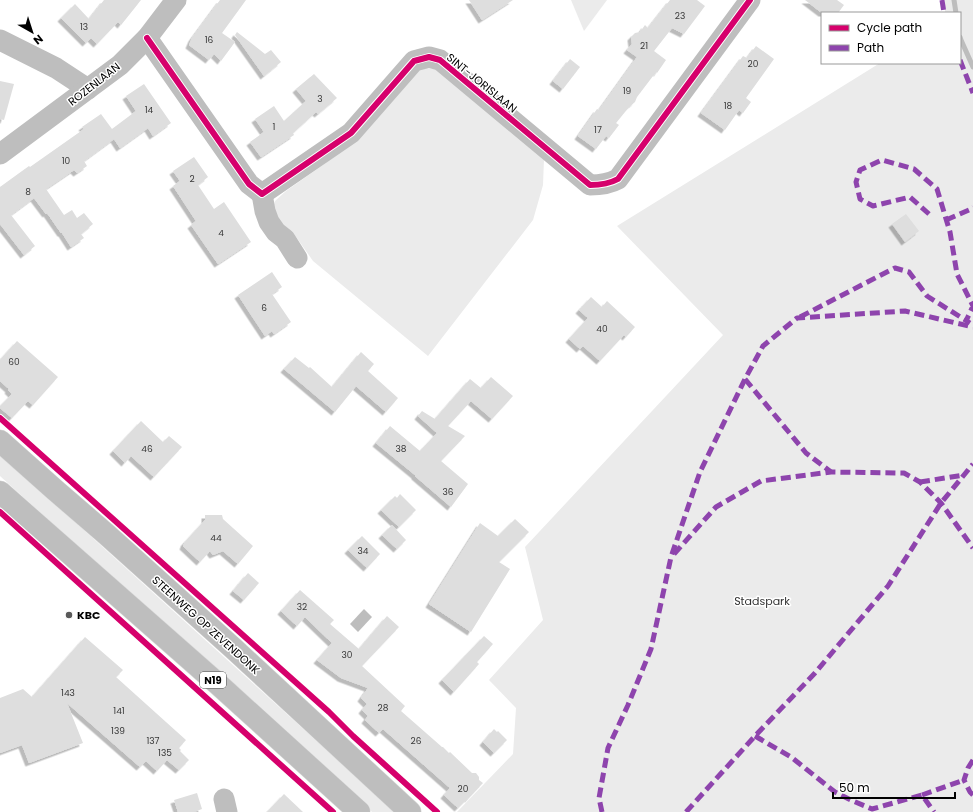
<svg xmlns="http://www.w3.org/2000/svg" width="973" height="812" font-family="Poppins,sans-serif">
	<defs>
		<filter id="shadow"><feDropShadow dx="-3.5" dy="3.5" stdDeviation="0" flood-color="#0004"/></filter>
	</defs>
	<rect width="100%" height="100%" fill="#fff"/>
	<g fill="#ebebeb">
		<polygon points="571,0 607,0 584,31"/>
		<polygon points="945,0 973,0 973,812 457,812 513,754 516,708 489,680 543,620 525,547 723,335 617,226 880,63 960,63 960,13 945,13"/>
		<polygon points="426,68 436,69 544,159 543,185 533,220 428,356 313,261 292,231 283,225 272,211 275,201 286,191 323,165 371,125 417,71"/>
		<polygon points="0,454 395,812 372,812 0,476"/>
	</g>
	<polygon fill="#bdbdbd" points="364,609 372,617 358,632 350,624"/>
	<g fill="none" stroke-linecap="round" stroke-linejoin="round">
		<g stroke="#bdbdbd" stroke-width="5">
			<polyline points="954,0 956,13"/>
			<polyline points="960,37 961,40 973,67"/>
		</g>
	</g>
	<g fill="#dedede" filter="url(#shadow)">
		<polygon points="104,0 141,0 121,25 118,22 97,44 91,38 86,43 61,18 75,4 89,19"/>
		<polygon points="220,0 246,0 222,33 235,42 221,61 214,54 209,60 189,45 192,38"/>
		<polygon points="469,0 513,0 482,20"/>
		<polygon points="670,0 697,0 705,6 684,34 672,28 654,51 666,60 657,73 656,72 637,97 635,102 629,107 616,123 619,125 609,138 606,136 596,149 578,136 597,109 599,110 637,57 627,50 632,44 631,37 635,33 640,32 645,25 648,28"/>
		<polygon points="805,0 837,0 844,5 838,13 822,13"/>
		<polygon points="237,32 265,54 271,50 281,62 264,76 235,35"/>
		<polygon points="756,46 774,59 746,98 751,102 743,113 739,110 725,130 701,113 743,56 747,58"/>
		<polygon points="570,59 580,67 563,89 553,81"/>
		<polygon points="314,74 337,98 318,114 316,112 293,133 294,135 261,157 250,142 264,132 255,119 274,106 284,121 306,101 296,89"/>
		<polygon points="0,81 14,84 4,120 0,119"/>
		<polygon points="144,84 171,123 153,136 148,128 120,148 114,139 84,161 87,166 77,173 74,170 46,189 64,215 72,210 77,218 84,213 93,224 81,234 84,238 71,247 62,233 61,233 47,213 46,214 34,198 11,215 35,246 24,255 0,224 0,187 29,166 30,167 84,129 82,127 101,114 112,129 136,111 126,96"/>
		<polygon points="194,157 208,177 198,185 214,209 224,202 251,242 218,264 191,225 196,221 173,186 180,181 173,171"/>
		<polygon points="906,214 919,231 905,242 892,224"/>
		<polygon points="272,272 282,287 272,294 291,322 274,334 272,331 265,336 238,295"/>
		<polygon points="591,297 602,307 607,301 635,327 626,337 624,335 600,361 583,346 580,349 569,339 588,318 579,310"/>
		<polygon points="17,341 58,377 33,405 28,401 12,418 0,408 0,406 12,394 8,390 9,389 0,381 0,360"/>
		<polygon points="361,352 374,364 368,371 398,398 386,412 356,386 335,412 284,369 295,357 309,368 310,367 332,387"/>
		<polygon points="491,377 513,396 492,419 471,401 448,426 465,436 441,461 468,484 451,507 415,476 415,475 376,443 390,426 420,451 437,433 418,416 422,411 435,419 470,379 481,388"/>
		<polygon points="141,421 163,442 169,436 182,447 154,477 131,456 125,463 113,451"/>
		<polygon points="400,494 416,510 399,527 381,510 395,496 397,498"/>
		<polygon points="205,515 222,515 223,519 253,546 238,564 223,551 213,555 210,551 200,562 183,546 184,544 184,543 205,520"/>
		<polygon points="515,519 529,532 499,562 510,569 471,632 429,604 480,523 498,536"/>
		<polygon points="392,525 406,540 397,549 382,535"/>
		<polygon points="362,536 380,554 367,568 348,550"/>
		<polygon points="248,573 259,583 244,600 233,591"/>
		<polygon points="300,590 334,620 330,624 359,649 387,616 399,627 362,666 405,706 401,711 442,747 443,747 449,753 450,752 472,773 476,773 479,777 479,780 483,783 468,799 468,798 458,808 444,795 450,788 383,729 379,733 365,720 368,716 362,710 367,704 361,698 368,688 341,678 317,660 332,643 305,617 297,626 281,611"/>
		<polygon points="484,636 493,644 477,662 479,664 454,692 442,680"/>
		<polygon points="85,637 123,670 116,677 186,740 179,748 181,750 180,751 189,760 179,770 167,760 157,771 146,761 140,767 67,703 83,743 29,763 22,745 0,753 0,698 23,689 32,697"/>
		<polygon points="494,729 497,732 498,731 507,740 494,753 483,742"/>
		<polygon points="197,793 202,809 194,812 178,812 174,800"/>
		<polygon points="284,794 303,812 267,812"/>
	</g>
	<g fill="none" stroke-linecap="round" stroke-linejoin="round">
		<defs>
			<g id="major">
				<polyline points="0,441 55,490 106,534 234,649 410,812"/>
				<polyline points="0,492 218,684 359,812"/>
			</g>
		</defs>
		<use href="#major" stroke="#dbdbdb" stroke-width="23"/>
		<g stroke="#bebebe" stroke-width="21">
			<path d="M147,38L249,184L262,194L351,133L414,61L429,57L440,60L590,185C600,185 609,184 618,179L750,0"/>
			<polyline points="0,40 56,68 88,89"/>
			<polyline points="0,154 120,65 147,38 176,0"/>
			<polyline points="262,194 265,211 269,222 276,232 285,239 297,258"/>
			<polyline points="224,799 227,812"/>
		</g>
		<use href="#major" stroke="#bebebe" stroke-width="22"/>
		<g stroke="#8e44ad" stroke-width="5" stroke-dasharray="10 5" stroke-linecap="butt">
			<polyline points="942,0 944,13"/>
			<polyline points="960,60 973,93"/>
			<polyline points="929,214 910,197 873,206 860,199 856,182 860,170 882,160 914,169 937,189 950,232 957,274 973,306 966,321"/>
			<polyline points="946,220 969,210 973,207"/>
			<polyline points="800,317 881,275 895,268 909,272 927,296 970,323"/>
			<polyline points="745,379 806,453 831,472"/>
			<polyline points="920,482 964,475"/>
			<polyline points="674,554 716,507 761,481 831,472 904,473 920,482 941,503 973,548"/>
			<polyline points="755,736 791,757 835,792 853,801 872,809 922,795 934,812"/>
			<polyline points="973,760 968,768 964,780 970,792 973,795"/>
			<polyline points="922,795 964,780"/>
			<polyline points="602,812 599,798 608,748 628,705 651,649 671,557 700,472 745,379 763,346 797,318 905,311 973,327"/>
			<polyline points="686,812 755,736 815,673 888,586 941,503 973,464"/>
		</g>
		<defs>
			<g id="cycleway">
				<path d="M147,38L249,184L262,194L351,133L414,61L429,57L440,60L590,185C600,185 609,184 618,179L750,0"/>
				<polyline points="0,418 329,712 353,736 437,812"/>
				<polyline points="0,512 333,812"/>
			</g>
		</defs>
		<use href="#cycleway" stroke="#fff" stroke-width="8"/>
		<use href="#cycleway" stroke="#d6006c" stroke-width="6"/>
	</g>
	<circle fill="#595959" stroke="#fff" stroke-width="1.5" cx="69" cy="615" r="4"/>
	<g text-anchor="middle" stroke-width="3" stroke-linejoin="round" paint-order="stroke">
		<g font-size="9" fill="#383838">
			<text x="680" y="19">23</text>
			<text x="84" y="30">13</text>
			<text x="209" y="43">16</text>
			<text x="644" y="49">21</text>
			<text x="753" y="67">20</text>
			<text x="627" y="94">19</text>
			<text x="320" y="102">3</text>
			<text x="728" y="109">18</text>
			<text x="149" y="113">14</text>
			<text x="274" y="130">1</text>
			<text x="598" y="133">17</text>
			<text x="66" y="164">10</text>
			<text x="192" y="182">2</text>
			<text x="28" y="195">8</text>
			<text x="221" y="236">4</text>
			<text x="264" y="311">6</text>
			<text x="602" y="332">40</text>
			<text x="14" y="365">60</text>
			<text x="147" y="452">46</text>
			<text x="401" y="452">38</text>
			<text x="448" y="495">36</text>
			<text x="216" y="541">44</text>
			<text x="363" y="554">34</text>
			<text x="302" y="610">32</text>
			<text x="347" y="658">30</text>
			<text x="68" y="696">143</text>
			<text x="383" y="711">28</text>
			<text x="119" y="714">141</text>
			<text x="118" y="734">139</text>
			<text x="153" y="744">137</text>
			<text x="416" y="744">26</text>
			<text x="165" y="756">135</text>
			<text x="463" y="792">20</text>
		</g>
		<rect fill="#fff" stroke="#4c4c4c" stroke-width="1" x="200" y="672" width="26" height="16" rx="3"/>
		<g font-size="10" font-weight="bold" fill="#000">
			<text x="213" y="684">N19</text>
		</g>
		<g font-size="11" fill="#000" stroke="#fff">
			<text transform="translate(482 83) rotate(39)" y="4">SINT-JORISLAAN</text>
			<text transform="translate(94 84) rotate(-38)" y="4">ROZENLAAN</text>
			<text transform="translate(206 625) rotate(42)" y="4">STEENWEG OP ZEVENDONK</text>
		</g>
		<g font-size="11" fill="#313131" stroke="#fff">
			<text x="762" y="605">Stadspark</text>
		</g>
		<g font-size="11" font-weight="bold" fill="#000" stroke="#fff" text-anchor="start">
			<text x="77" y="619">KBC</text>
		</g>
	</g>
	<rect x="821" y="12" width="140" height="52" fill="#ffffff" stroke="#999999"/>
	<rect x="829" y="25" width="20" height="6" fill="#d6006c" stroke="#999999"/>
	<text x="857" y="32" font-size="12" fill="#000000">Cycle path</text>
	<rect x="829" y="45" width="20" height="6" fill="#8e44ad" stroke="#999999"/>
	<text x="857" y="52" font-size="12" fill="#000000">Path</text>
	<g transform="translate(32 32) rotate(141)" stroke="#ffffff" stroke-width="3" paint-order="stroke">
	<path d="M0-3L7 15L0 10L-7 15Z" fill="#000000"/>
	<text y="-6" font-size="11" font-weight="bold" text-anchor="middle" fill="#000000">N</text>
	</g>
	<path d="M833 792v6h122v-6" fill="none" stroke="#000000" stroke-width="2"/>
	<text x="839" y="792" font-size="12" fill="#000000" stroke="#ffffff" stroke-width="3" paint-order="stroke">50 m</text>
</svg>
